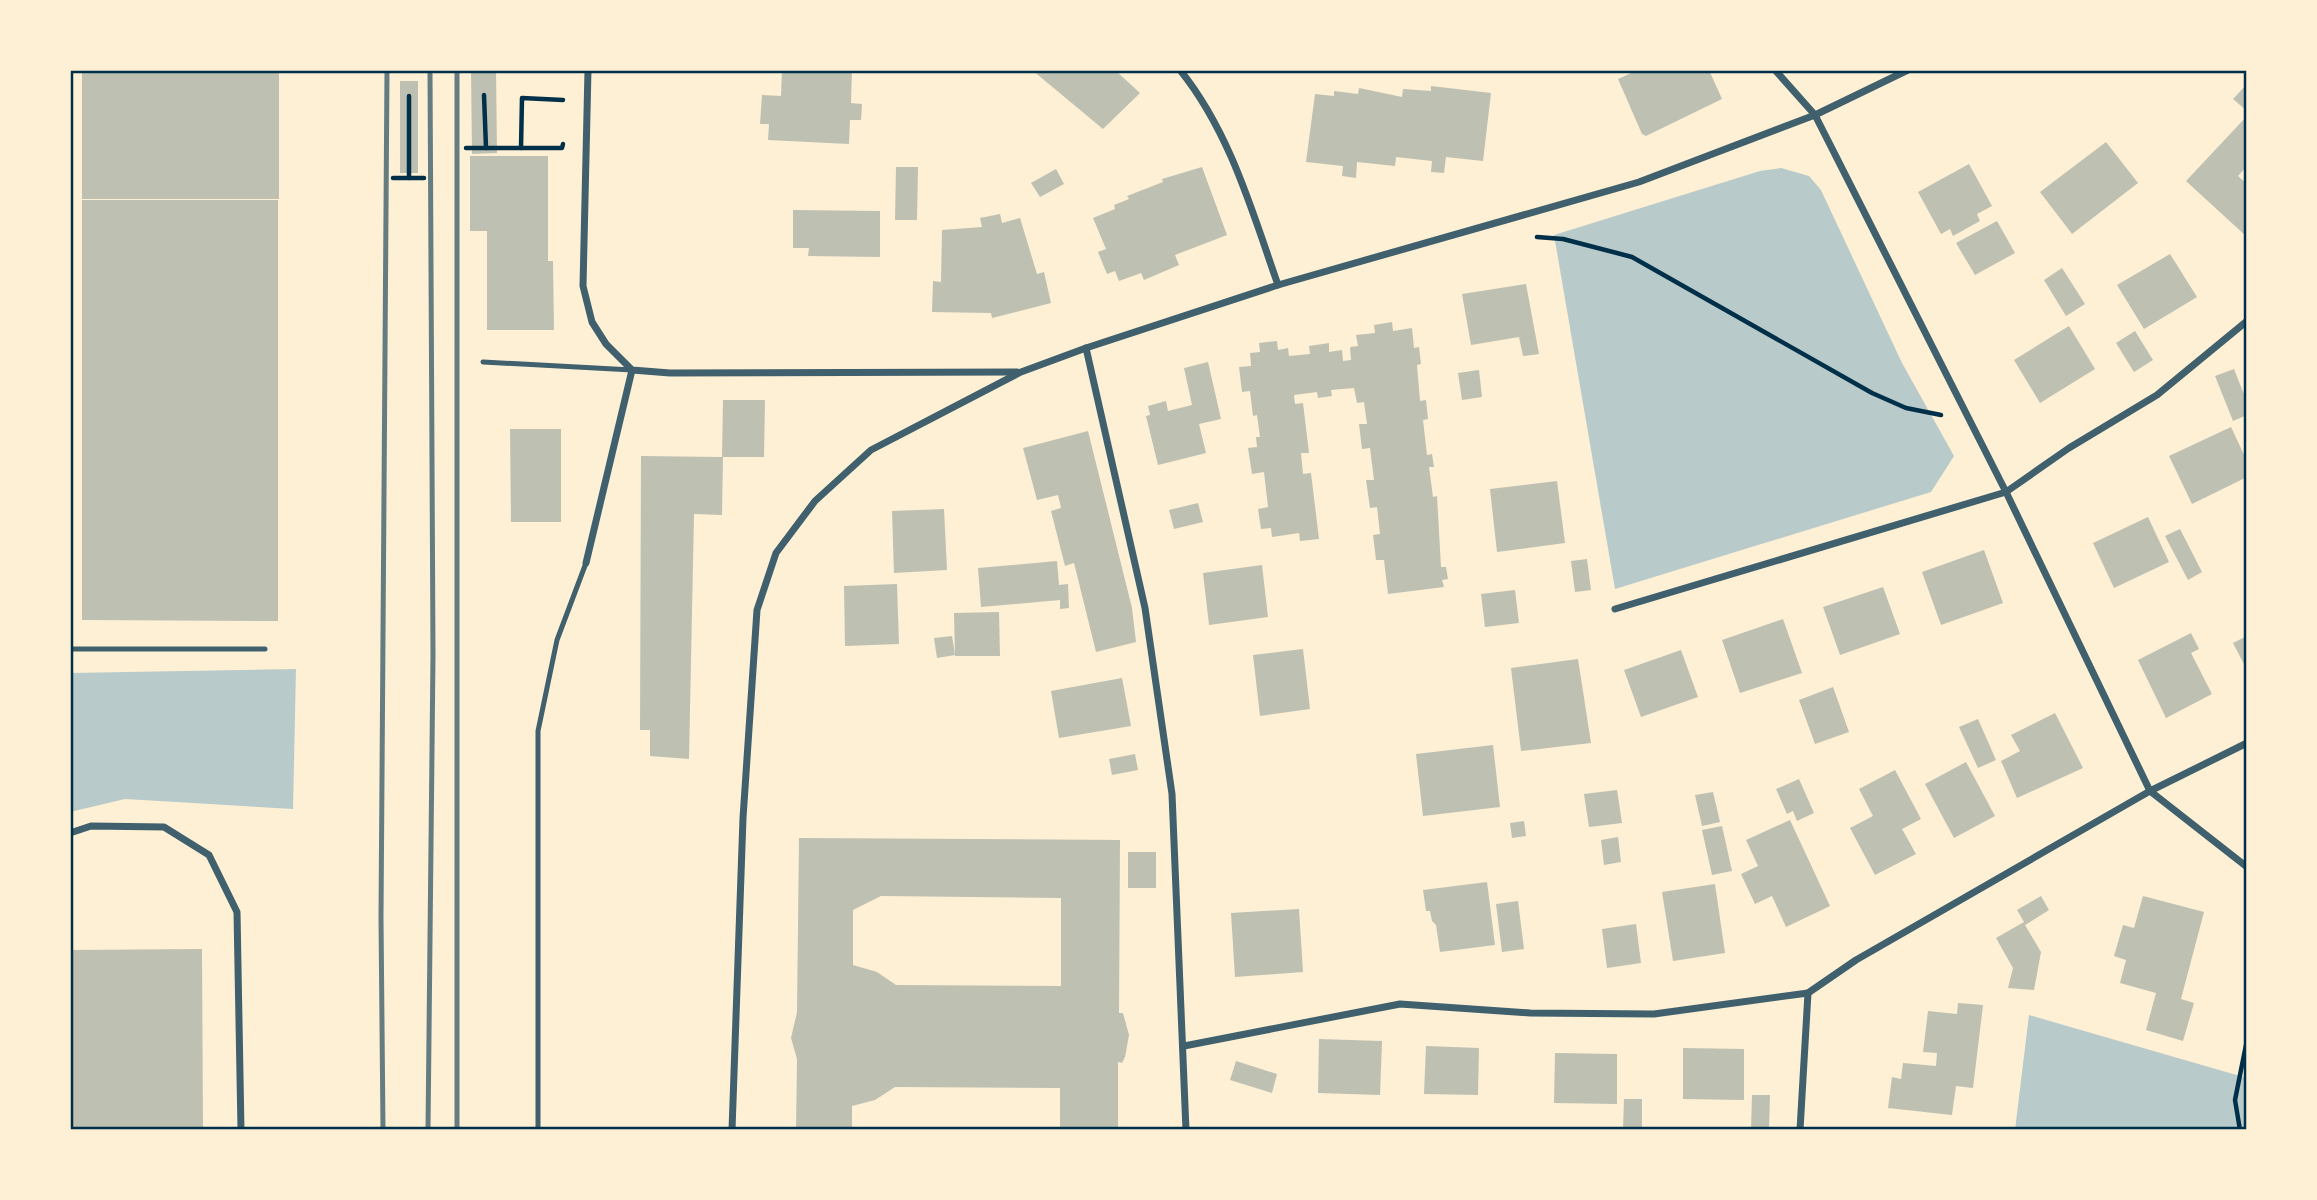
<svg xmlns="http://www.w3.org/2000/svg" width="2317" height="1200" font-family="'Titillium Web',sans-serif">
	<rect width="100%" height="100%" fill="#fdf0d5"/>
	<g fill="#b9caca">
		<polygon points="1781,168 1809,176 1821,190 1902,363 1954,456 1931,492 1615,589 1554,235 1760,171"/>
		<polygon points="296,669 293,809 125,799 70,812 70,673"/>
		<polygon points="2029,1015 2247,1078 2247,1130 2015,1130"/>
	</g>
	<g fill="#bec0b2" fill-rule="evenodd">
		<rect x="82" y="70" width="197" height="129"/>
		<polygon points="471,70 496,70 497,153 472,154"/>
		<polygon points="782,70 852,70 851,103 862,104 861,120 850,120 849,144 768,140 769,124 760,124 762,95 781,96"/>
		<polygon points="1032,70 1115,70 1140,93 1103,129"/>
		<polygon points="1638,70 1709,70 1722,99 1646,136 1642,134 1618,79"/>
		<rect x="400" y="81" width="18" height="92"/>
		<polygon points="2247,84 2247,111 2233,99"/>
		<polygon points="1431,86 1491,93 1483,161 1446,157 1444,173 1431,172 1432,161 1396,157 1395,166 1357,162 1356,178 1342,176 1343,166 1306,162 1315,94 1334,96 1334,91 1358,94 1359,88 1402,97 1403,89 1431,91"/>
		<polygon points="2247,116 2247,166 2238,176 2247,184 2247,237 2186,181"/>
		<polygon points="2106,142 2138,183 2072,234 2040,192"/>
		<polygon points="470,156 548,156 548,261 553,261 554,330 487,330 487,231 470,231"/>
		<polygon points="1969,164 1992,206 1977,214 1980,221 1953,236 1950,229 1941,234 1918,192"/>
		<polygon points="896,167 918,167 917,220 895,220"/>
		<polygon points="1202,167 1227,235 1175,255 1179,265 1144,280 1141,273 1119,281 1115,271 1107,274 1098,252 1106,249 1093,218 1115,209 1114,205 1129,199 1127,196 1163,182 1162,179"/>
		<polygon points="1056,169 1064,184 1040,197 1031,183"/>
		<polygon points="82,200 278,200 278,621 82,620"/>
		<polygon points="793,210 880,211 880,257 808,256 809,248 793,248"/>
		<polygon points="1000,214 1002,223 1020,218 1037,274 1044,272 1051,303 992,318 991,313 932,312 933,281 941,282 942,230 982,227 980,218"/>
		<polygon points="1997,221 2015,253 1975,275 1956,243"/>
		<polygon points="2170,254 2197,297 2144,329 2117,285"/>
		<polygon points="2062,268 2085,304 2066,316 2044,280"/>
		<polygon points="1526,284 1539,354 1523,356 1519,337 1471,345 1462,294"/>
		<polygon points="1392,322 1393,331 1412,328 1414,348 1419,347 1421,364 1417,365 1420,401 1426,400 1428,419 1423,420 1427,455 1432,454 1434,467 1429,467 1433,497 1437,496 1441,567 1446,567 1448,579 1442,580 1444,587 1388,594 1384,560 1376,560 1373,535 1380,534 1377,507 1370,508 1366,480 1374,480 1370,448 1362,449 1359,424 1367,424 1364,402 1357,403 1354,388 1331,390 1332,396 1318,398 1317,392 1294,395 1295,404 1303,403 1309,453 1301,453 1303,474 1311,473 1319,539 1300,541 1299,533 1272,537 1271,528 1261,529 1258,509 1268,507 1264,472 1252,474 1248,448 1257,447 1256,437 1260,437 1257,415 1253,416 1250,391 1242,392 1239,367 1251,366 1250,353 1260,352 1259,343 1277,341 1278,350 1288,348 1289,356 1310,354 1309,346 1329,343 1329,352 1342,350 1343,361 1351,360 1350,347 1358,346 1356,335 1375,333 1374,325"/>
		<polygon points="2069,326 2095,369 2040,403 2014,360"/>
		<polygon points="2135,331 2153,360 2134,372 2116,343"/>
		<polygon points="1208,362 1221,419 1199,424 1206,453 1158,465 1146,416 1150,415 1148,406 1166,401 1168,411 1192,405 1184,368"/>
		<polygon points="2234,369 2247,402 2247,415 2233,421 2215,376"/>
		<polygon points="1479,370 1482,397 1462,400 1458,373"/>
		<polygon points="723,400 765,400 764,457 723,457 722,515 694,514 689,759 650,756 650,730 640,730 641,456 722,457"/>
		<polygon points="2231,427 2247,461 2247,477 2192,504 2169,456"/>
		<polygon points="510,429 561,429 561,522 511,522"/>
		<polygon points="1088,431 1132,608 1136,642 1096,652 1074,563 1065,566 1051,511 1061,508 1058,495 1037,500 1023,448"/>
		<polygon points="1557,481 1565,543 1497,552 1490,489"/>
		<polygon points="1198,503 1203,522 1174,529 1169,510"/>
		<polygon points="944,509 947,570 894,573 892,511"/>
		<polygon points="2148,517 2169,562 2114,588 2093,543"/>
		<polygon points="2180,529 2202,572 2188,580 2165,536"/>
		<polygon points="1984,550 2003,603 1941,625 1922,572"/>
		<polygon points="1587,559 1591,590 1575,592 1571,561"/>
		<polygon points="1057,561 1059,585 1068,584 1069,608 1060,609 1060,600 981,607 978,568"/>
		<polygon points="1262,565 1268,617 1209,625 1203,573"/>
		<polygon points="897,584 899,644 845,646 844,586"/>
		<polygon points="1883,587 1900,634 1840,655 1823,607"/>
		<polygon points="1515,590 1519,623 1485,627 1481,594"/>
		<polygon points="999,612 1000,656 955,656 954,613"/>
		<polygon points="1783,619 1802,673 1740,693 1722,640"/>
		<polygon points="2191,633 2199,649 2191,653 2212,694 2166,718 2138,660"/>
		<polygon points="952,636 955,655 937,658 934,638"/>
		<polygon points="2247,636 2247,670 2233,643"/>
		<polygon points="1303,649 1310,709 1260,716 1253,655"/>
		<polygon points="1681,650 1698,697 1641,717 1624,670"/>
		<polygon points="1578,659 1591,743 1521,751 1511,668"/>
		<polygon points="1122,678 1131,726 1059,738 1051,691"/>
		<polygon points="1833,687 1849,732 1815,744 1799,700"/>
		<polygon points="2055,713 2083,768 2017,798 2001,761 2020,751 2011,735"/>
		<polygon points="1978,719 1996,760 1978,768 1959,727"/>
		<polygon points="1493,745 1500,807 1423,816 1416,754"/>
		<polygon points="1135,754 1138,770 1112,775 1109,759"/>
		<polygon points="1966,762 1995,816 1954,838 1925,784"/>
		<polygon points="1895,770 1921,819 1902,829 1916,854 1875,875 1850,828 1873,816 1859,789"/>
		<polygon points="1799,779 1814,813 1797,821 1793,811 1787,814 1776,789"/>
		<polygon points="1617,790 1622,823 1589,827 1584,794"/>
		<polygon points="1713,792 1720,822 1702,826 1695,795"/>
		<polygon points="1790,820 1830,906 1786,927 1772,896 1755,904 1741,874 1758,866 1746,840"/>
		<polygon points="1524,821 1526,836 1512,838 1510,823"/>
		<polygon points="1722,826 1732,871 1712,875 1702,830"/>
		<polygon points="1618,837 1621,862 1604,865 1601,840"/>
		<path d="M799,838L1120,840L1119,1013H1123L1129,1035L1125,1057L1122,1063L1118,1062V1130H1060V1088L895,1087L875,1100L852,1106V1130H796L797,1059L791,1038L797,1012ZM881,896L1061,898V986L896,985L877,972L853,965V910Z"/>
		<rect x="1128" y="852" width="28" height="36"/>
		<polygon points="1487,882 1495,945 1440,952 1436,925 1432,921 1430,911 1426,911 1423,890"/>
		<polygon points="1715,884 1725,953 1673,961 1662,892"/>
		<polygon points="2041,896 2049,910 2025,925 2041,952 2034,990 2008,988 2013,968 1996,938 2024,922 2017,910"/>
		<polygon points="2143,896 2204,912 2181,999 2194,1003 2183,1041 2146,1030 2156,993 2120,983 2126,960 2114,956 2123,925 2134,928"/>
		<polygon points="1518,901 1524,949 1502,952 1496,904"/>
		<polygon points="1299,909 1303,972 1235,977 1231,913"/>
		<polygon points="1636,924 1641,963 1607,968 1602,929"/>
		<polygon points="202,949 203,1130 70,1130 70,950"/>
		<polygon points="1958,1003 1983,1005 1973,1088 1956,1086 1952,1115 1888,1108 1892,1077 1901,1079 1903,1063 1936,1066 1937,1053 1923,1052 1928,1011 1957,1014"/>
		<polygon points="1319,1039 1382,1041 1380,1095 1318,1093"/>
		<polygon points="1426,1046 1479,1048 1478,1095 1424,1094"/>
		<polygon points="1683,1048 1744,1049 1744,1100 1683,1099"/>
		<polygon points="1555,1053 1617,1054 1617,1104 1554,1103"/>
		<polygon points="1236,1061 1277,1074 1272,1093 1230,1080"/>
		<polygon points="1752,1095 1770,1095 1769,1130 1751,1130"/>
		<polygon points="1624,1099 1642,1099 1642,1130 1623,1130"/>
	</g>
	<g fill="none" stroke-linecap="round" stroke-linejoin="round">
		<g stroke="#003049" stroke-width="4.5">
			<polyline points="409,96 409,178"/>
			<polyline points="466,148 486,148 484,95"/>
			<polyline points="486,148 521,148 522,98 563,100"/>
			<polyline points="521,148 562,148 563,144"/>
			<polyline points="393,178 424,178"/>
			<polyline points="1537,237 1563,239 1632,257 1872,393 1906,408 1941,415"/>
			<polyline points="2240,1130 2235,1100 2247,1040"/>
		</g>
		<g stroke="#3f606c" stroke-width="5">
			<polyline points="483,362 632,370"/>
			<polyline points="70,649 265,649"/>
			<polyline points="538,1130 538,731 557,640 586,563"/>
		</g>
		<g stroke="#3f606c" stroke-width="7">
			<polyline points="588,70 583,286 592,322 606,344 632,370 670,373 1017,372"/>
			<path d="M1180,70C1230,132 1252,211 1278,285"/>
			<polyline points="1775,70 1815,115 2006,492 2150,791 2247,867"/>
			<polyline points="1086,348 1145,608 1172,794 1186,1130"/>
			<polyline points="586,563 632,370"/>
			<polyline points="1615,609 2006,492 2069,448 2157,395 2247,321"/>
			<polyline points="70,833 91,826 164,827 209,855 237,912 241,1130"/>
			<polyline points="1184,1046 1400,1004 1530,1013 1654,1014 1808,993 1856,960 2150,791 2247,743"/>
			<polyline points="732,1130 743,818 757,610 776,553 815,501 871,450 1021,372 1086,348 1278,285 1639,182 1815,115 1908,70"/>
			<polyline points="1800,1130 1808,993"/>
		</g>
		<g stroke="#657d81" stroke-width="5">
			<polyline points="383,1130 381,918 387,70"/>
			<polyline points="428,1130 433,655 430,70"/>
			<polyline points="457,1130 457,70"/>
		</g>
	</g>
	<rect width="2317" height="1200" fill="none" stroke="#fdf0d5" stroke-width="144"/>
	<rect x="72" y="72" width="2173" height="1056" fill="none" stroke="#003049" stroke-width="2.5"/>
</svg>
